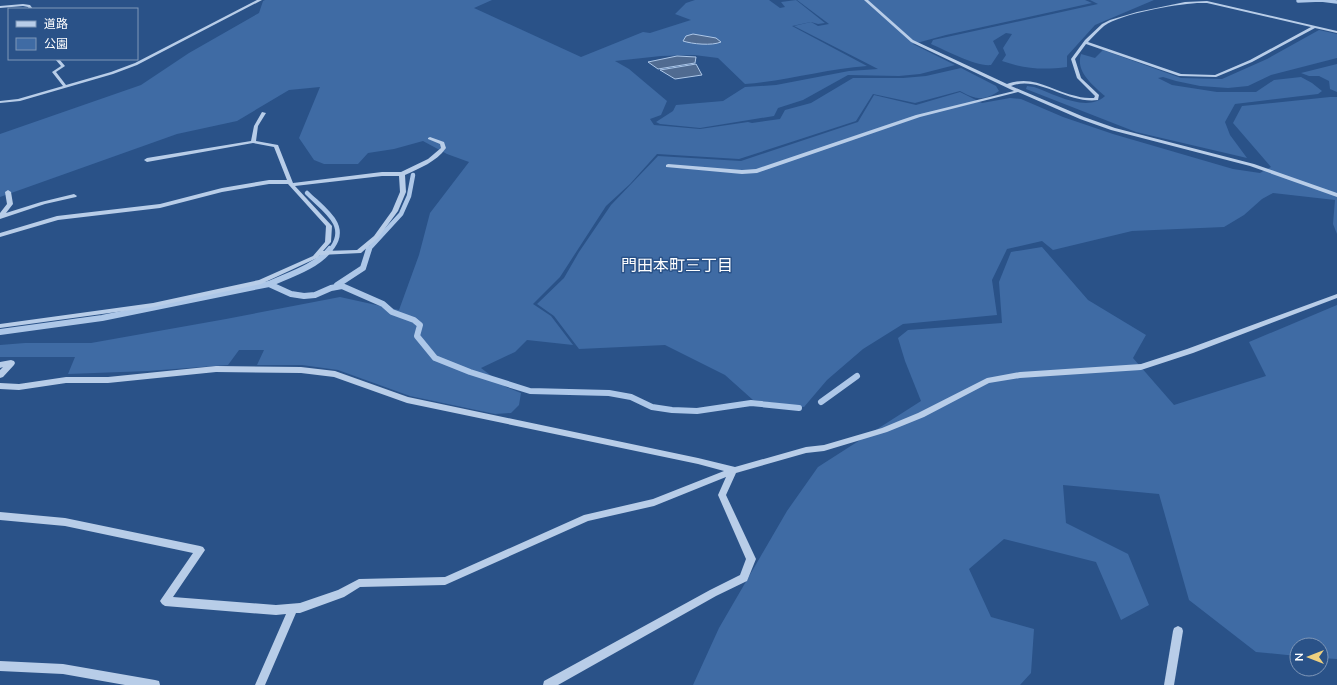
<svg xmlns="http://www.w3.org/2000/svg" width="1337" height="685" font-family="Mulish,'Noto Sans JP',sans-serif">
	<rect width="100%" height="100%" fill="#2a5288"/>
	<g fill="#3f6ba4">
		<path d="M265,0H492L474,8L581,57L643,32L650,33L691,20L675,14L686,3L695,0H769L780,8L785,7L781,2L796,0L825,23L818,24L811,22L792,26L867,66C826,69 786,81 745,84L718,58L694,55L661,56L615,61L629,69L667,101L661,115L650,119L654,125L700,129L748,122L752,123L780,119L785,110L811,103L853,78H903L926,76L961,68L996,86L999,91C983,102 975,99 960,91L915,103L873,94L856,121L739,159L657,154L630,184L606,206L560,277L533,304L551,316L573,345L527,340L515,352L481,368L506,387L521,393L519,405L511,413L495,414L410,396L338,370L302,365H257L264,350H239L228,365L148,371L68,374L75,357H0V345L25,343H91L226,319L340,297L399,310L419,255L430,213L469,162L447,154L423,141L394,149L368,153L358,164H324L314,160L299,138L320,87L289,90L237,121L177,134L0,197V134L141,85L189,53L259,13L263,1Z"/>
		<polygon points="797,0 1085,0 1092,3 946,35 913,44 955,65 920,74 899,76 848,75 803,100 778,108 774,116 700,128 660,124 656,122 673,111 676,105 723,101 745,87 776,85 849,71 878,69 794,26 811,22 818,26 829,24"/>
		<path d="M1090,0H1154L1095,25L1067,56V67C1043,70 1025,69 1002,61L1006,55L1003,48L1012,34L1006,33L993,41L999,53L991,65C977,67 945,50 931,44L933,40L1098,4Z"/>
		<path d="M1319,30L1337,34V58L1271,75L1248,86L1228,88L1200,86L1176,81L1163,77L1158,78L1172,85L1217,92H1256L1274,80L1301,77L1312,83L1322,91L1318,94L1235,104L1225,122L1230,135L1247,158L1136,132L1026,89L1027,86L1034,87C1054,94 1087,113 1105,96C1094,86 1075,72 1081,54L1095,58L1103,50L1181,78L1222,79L1267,59Z"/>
		<polygon points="1337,64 1337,92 1330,89 1329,81 1319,76 1309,76 1301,73"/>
		<polygon points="960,92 982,103 1010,98 1021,99 1063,117 1113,134 1233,169 1260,173 1271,167 1233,123 1242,106 1330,97 1337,97 1337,234 1333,224 1335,200 1273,193 1262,199 1244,215 1224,227 1132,231 1053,250 1042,241 1007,249 992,280 997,315 903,324 863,349 827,380 804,407 753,400 725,375 665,345 579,349 554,316 537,304 564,278 579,252 611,205 658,156 741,161 858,122 874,95 916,105"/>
		<polygon points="1042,247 1088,300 1146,335 1133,358 1174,405 1266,376 1249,342 1337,305 1337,659 1321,658 1321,645 1297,645 1297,656 1256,652 1189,600 1159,494 1063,485 1066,523 1128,554 1149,605 1121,620 1096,562 1004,539 969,569 991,617 1034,629 1031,673 1020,685 693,685 719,628 787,511 818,467 921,401 905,361 898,338 908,330 1002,323 999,282 1011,252"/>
	</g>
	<g fill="#506b91" stroke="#adc7e8">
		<path d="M693,34L716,38L721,42C712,46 692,44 683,41L686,36Z"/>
		<polygon points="677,56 696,57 695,63 658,69 648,62"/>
		<polygon points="696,64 702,75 675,79 660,70"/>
	</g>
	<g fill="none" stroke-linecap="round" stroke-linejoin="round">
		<polyline stroke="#adc7e8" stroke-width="3.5" points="1298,1 1321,0 1337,2"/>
		<g stroke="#adc7e8" stroke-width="4.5">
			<path d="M307,193C324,210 351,226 330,250"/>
			<polyline points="368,250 401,214 409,196 413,175"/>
		</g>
		<g stroke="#adc7e8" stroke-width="6">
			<path d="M269,284C289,275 316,267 330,249"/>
			<polyline points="337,285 363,268 369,249"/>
			<polyline points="0,332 102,318 269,284 291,294 304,296 315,295 331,288 342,286 383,304 392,312 414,320 420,325 417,336 435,358 470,372 530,391 609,393 631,397 652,407 672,410 697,411 751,403 799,408"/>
			<polyline points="821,402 857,376"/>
		</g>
		<g fill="#b8cde8" fill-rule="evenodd">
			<polygon points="257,0 262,0 137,65 113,74 20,101 0,103 0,101 18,99 63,86 52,72 61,66 55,59 59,59 65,66 56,72 66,85 111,72 135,63"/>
			<path d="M864,0H868L913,40L1007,84C1034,74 1051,91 1076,96C1082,98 1088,98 1094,98L1095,96L1077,78L1071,59L1085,40L1102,24L1110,20L1137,12L1185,2L1207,1L1337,31V33L1315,28L1252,62L1216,77L1179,76L1086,44L1075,59L1081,78L1099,95L1098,100C1066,104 1039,75 1011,86L1084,117L1115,128L1254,164L1337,193V197L1250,166L1111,130L1080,119L1018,92L920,117L757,173L742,174L666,167V165L668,164L742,170L756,169L916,115L1014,91L911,42ZM1197,3H1207L1311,27L1250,60L1215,75L1181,74L1088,42C1093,37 1098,31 1104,26C1123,13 1173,5 1197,3Z"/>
			<polygon points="23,4 30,5 33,9 29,9 28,7 23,6 0,8 0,6"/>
			<path d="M262,112L266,113L258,126L256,141L278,145L293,183L382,172H401L428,159L441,148L440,144L428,139V138L430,137L444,142L446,148C436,162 420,168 405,175L406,192L398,211L378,238L361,253L320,255L317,258L261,284L153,307L0,328V324L153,303L259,280L313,256L325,242L326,226L288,184H269L222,192L160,208L58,220L0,237V233L57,216L160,204L222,188L269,180H287L274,147L253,143L147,162L144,160L147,158L251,141L254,126ZM382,176H399L400,192L392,211L374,236L357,250L323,251L331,242L332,226L295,186Z"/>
			<polygon points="8,190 11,192 13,204 6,213 41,202 74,194 77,196 76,197 45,204 0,219 0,213 7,204 5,192"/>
			<polygon points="1337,294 1337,298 1193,353 1141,370 1020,378 989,383 924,417 887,432 824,451 806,453 736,473 726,495 756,559 747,581 716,596 558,685 543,685 544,681 710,590 740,575 746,559 718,495 726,477 654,506 588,521 445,585 360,587 344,597 300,613 296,613 265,685 255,685 286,614 276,615 165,606 162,604 160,601 162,598 193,553 65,526 0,520 0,512 65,518 200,546 203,547 205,550 203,553 173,597 276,605 300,603 338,590 359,579 445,577 584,515 653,499 724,471 698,464 407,403 334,377 301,373 216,372 108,383 66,383 19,390 0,389 0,383 19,384 66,377 108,377 216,366 301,367 335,371 408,397 698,458 735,467 806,447 824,445 882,428 918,413 987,378 1020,372 1141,364 1187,349"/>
			<polygon points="11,360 14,361 15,363 14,365 3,377 0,378 0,370 3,367 0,368 0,362"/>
			<polygon points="1178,626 1182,628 1183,631 1174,685 1164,685 1173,631 1174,628"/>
			<polygon points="0,661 63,664 155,680 159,681 160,685 125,685 63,674 0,671"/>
		</g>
	</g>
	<g text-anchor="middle" stroke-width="3" stroke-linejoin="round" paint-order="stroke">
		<g font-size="16" fill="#fff" stroke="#2a5288">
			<text x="677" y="271">門田本町三丁目</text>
		</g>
	</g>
	<rect x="8" y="8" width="130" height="52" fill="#2a5288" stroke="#7f97b8"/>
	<rect x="16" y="21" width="20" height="6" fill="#b8cde8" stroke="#7f97b8"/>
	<text x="44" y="28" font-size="12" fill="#ffffff">道路</text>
	<rect x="16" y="38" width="20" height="12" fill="#3f6ba4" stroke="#7f97b8"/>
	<text x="44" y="48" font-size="12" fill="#ffffff">公園</text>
	<g transform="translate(1309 657) rotate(270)"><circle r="19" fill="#2a5288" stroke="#7f97b8"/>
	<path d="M0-3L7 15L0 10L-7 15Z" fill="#eed07f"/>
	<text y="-6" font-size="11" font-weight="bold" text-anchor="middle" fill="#ffffff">N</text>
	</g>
</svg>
